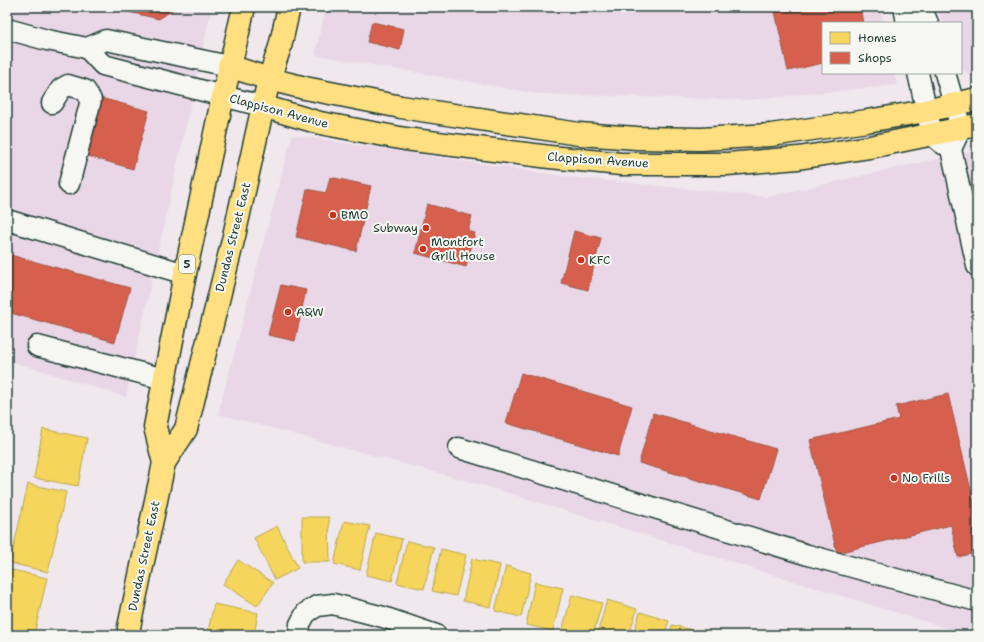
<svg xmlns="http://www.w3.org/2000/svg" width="984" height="642" font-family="'Shantell Sans',sans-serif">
	<rect width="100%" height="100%" fill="#f0e8ed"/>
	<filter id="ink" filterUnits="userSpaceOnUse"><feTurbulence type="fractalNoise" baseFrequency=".025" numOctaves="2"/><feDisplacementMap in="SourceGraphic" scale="8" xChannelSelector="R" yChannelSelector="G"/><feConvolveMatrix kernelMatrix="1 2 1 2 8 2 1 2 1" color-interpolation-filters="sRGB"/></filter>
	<g filter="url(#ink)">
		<g fill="#e9d7e7">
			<polygon points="7,7 212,7 126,397 7,360"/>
			<polygon points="326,7 880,7 883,23 823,23 823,73 894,73 897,85 747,100 539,94 315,55"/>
			<polygon points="938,7 977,7 977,80 961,69 961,23 942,23"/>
			<polygon points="292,135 562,176 767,197 977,150 977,635 969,635 472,482 218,414"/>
		</g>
		<g fill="#f6d55c" stroke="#b6a750">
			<polygon points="43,429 87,438 78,486 34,478"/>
			<polygon points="28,484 66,492 48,572 10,563"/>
			<polygon points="302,517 329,517 330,562 302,562"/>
			<polygon points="344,521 370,526 360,570 334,564"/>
			<polygon points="277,526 298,568 275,580 254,538"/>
			<polygon points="376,533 402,539 392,581 366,575"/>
			<polygon points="407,541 434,547 424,589 397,583"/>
			<polygon points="441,549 466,555 456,596 432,591"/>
			<polygon points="472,559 500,565 491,607 463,601"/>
			<polygon points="238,560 273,583 257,606 223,584"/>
			<polygon points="506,566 531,573 521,617 495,611"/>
			<polygon points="8,569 47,578 34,635 7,635 7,575"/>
			<polygon points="535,582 563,588 553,631 526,625"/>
			<polygon points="572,595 602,603 593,635 576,635 562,631"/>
			<polygon points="607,600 637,609 629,635 597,635"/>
			<polygon points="214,604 258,613 254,635 228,635 208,631"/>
			<polygon points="640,612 669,621 664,635 633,635"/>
			<polygon points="672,625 700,632 699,635 669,635"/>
		</g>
		<g fill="#d6604d" stroke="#9f5646">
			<polygon points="107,7 177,7 159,19"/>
			<polygon points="774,7 860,7 863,23 823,23 823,63 788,71"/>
			<polygon points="372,22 404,29 400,50 367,42"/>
			<polygon points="101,98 149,111 133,169 74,152 88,145"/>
			<polygon points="330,177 371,186 356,251 296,237 307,189 326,193"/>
			<polygon points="427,204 472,216 468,231 475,233 466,267 415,253"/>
			<polygon points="574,231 601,238 588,290 561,283"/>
			<polygon points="7,254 130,288 115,342 7,312"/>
			<polygon points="281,285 306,290 295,341 268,335"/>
			<polygon points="521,373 632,406 618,456 506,423"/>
			<polygon points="948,394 977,515 977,561 973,562 971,554 958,557 951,525 837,553 810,440 899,419 896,406"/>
			<polygon points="653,413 776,449 761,499 639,463"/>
		</g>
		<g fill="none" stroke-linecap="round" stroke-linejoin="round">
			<defs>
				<g id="minor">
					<polyline points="904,7 907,23"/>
					<polyline points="921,7 928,23"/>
					<polyline points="7,29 47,40 87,48 106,40 229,66"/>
					<polyline points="87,48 103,65 262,106"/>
					<polyline points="918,73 932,135 943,144"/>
					<polyline points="945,73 961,128 951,149 977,266"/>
					<polyline points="52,103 61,89 68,85 85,90 91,100 69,184"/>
					<polyline points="7,220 185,274"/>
					<polyline points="37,346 164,379"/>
					<polyline points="459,448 808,555 977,601"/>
					<polyline points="299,635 300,624 306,613 317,606 333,604 383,617 436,635"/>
				</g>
				<g id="major">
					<polyline points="229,66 269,79 305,88 401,107 579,134 637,138 701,139 771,135 867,121 926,111 977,99"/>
					<polyline points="262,106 320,123 405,139 550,157 621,164 727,164 798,158 870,147 977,125"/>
					<polyline points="164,463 155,427 185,274 223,96 244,7"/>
					<polyline points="129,635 129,627 164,463 186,429 234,236 269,79 280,47 289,7"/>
				</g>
			</defs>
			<use href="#minor" stroke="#1f3d34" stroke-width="23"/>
			<use href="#major" stroke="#1f3d34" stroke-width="25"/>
			<use href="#minor" stroke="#f6f6f2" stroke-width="20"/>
			<use href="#major" stroke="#ffdf80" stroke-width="22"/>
		</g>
	</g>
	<g fill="#c8321e" stroke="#f6f6f2" stroke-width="1.5">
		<circle cx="333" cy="215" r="4"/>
		<circle cx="426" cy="228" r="4"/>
		<circle cx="423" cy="249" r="4"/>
		<circle cx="581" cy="260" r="4"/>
		<circle cx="288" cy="312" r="4"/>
		<circle cx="894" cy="478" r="4"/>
	</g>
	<g text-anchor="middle" stroke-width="4" stroke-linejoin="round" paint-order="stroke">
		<rect fill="#f6f6f2" stroke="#60746d" stroke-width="1" x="179" y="255" width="16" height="18" rx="3"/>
		<g font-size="11" font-weight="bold" fill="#1f3d34">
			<text x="187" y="268">5</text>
		</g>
		<g font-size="12" fill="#1f3d34" stroke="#f6f6f2">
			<text transform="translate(279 111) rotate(15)" y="4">Clappison Avenue</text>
			<text transform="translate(598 160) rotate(4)" y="4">Clappison Avenue</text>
			<text transform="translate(233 237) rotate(-76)" y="4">Dundas Street East</text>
			<text transform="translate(144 556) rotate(-78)" y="4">Dundas Street East</text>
		</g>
		<g font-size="12" fill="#1f3d34" stroke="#f6f6f2" text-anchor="start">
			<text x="341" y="219">BMO</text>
			<text x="418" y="232" text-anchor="end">Subway</text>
			<text x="431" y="246">Montfort<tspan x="431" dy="14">Grill House</tspan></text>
			<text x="589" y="264">KFC</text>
			<text x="296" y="316">A&amp;W</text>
			<text x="902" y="482">No Frills</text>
		</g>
	</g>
	<rect width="984" height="642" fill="none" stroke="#f6f6f2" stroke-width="24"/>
	<rect x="12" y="12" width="960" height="618" fill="none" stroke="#1f3d34" stroke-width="1.5" filter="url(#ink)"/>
	<rect x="822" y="22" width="140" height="52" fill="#f6f6f2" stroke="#a0aca6"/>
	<rect x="830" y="32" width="20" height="12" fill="#f6d55c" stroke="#a0aca6"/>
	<text x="858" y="42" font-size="12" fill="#1f3d34">Homes</text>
	<rect x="830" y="52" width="20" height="12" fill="#d6604d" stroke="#a0aca6"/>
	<text x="858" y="62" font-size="12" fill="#1f3d34">Shops</text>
</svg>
